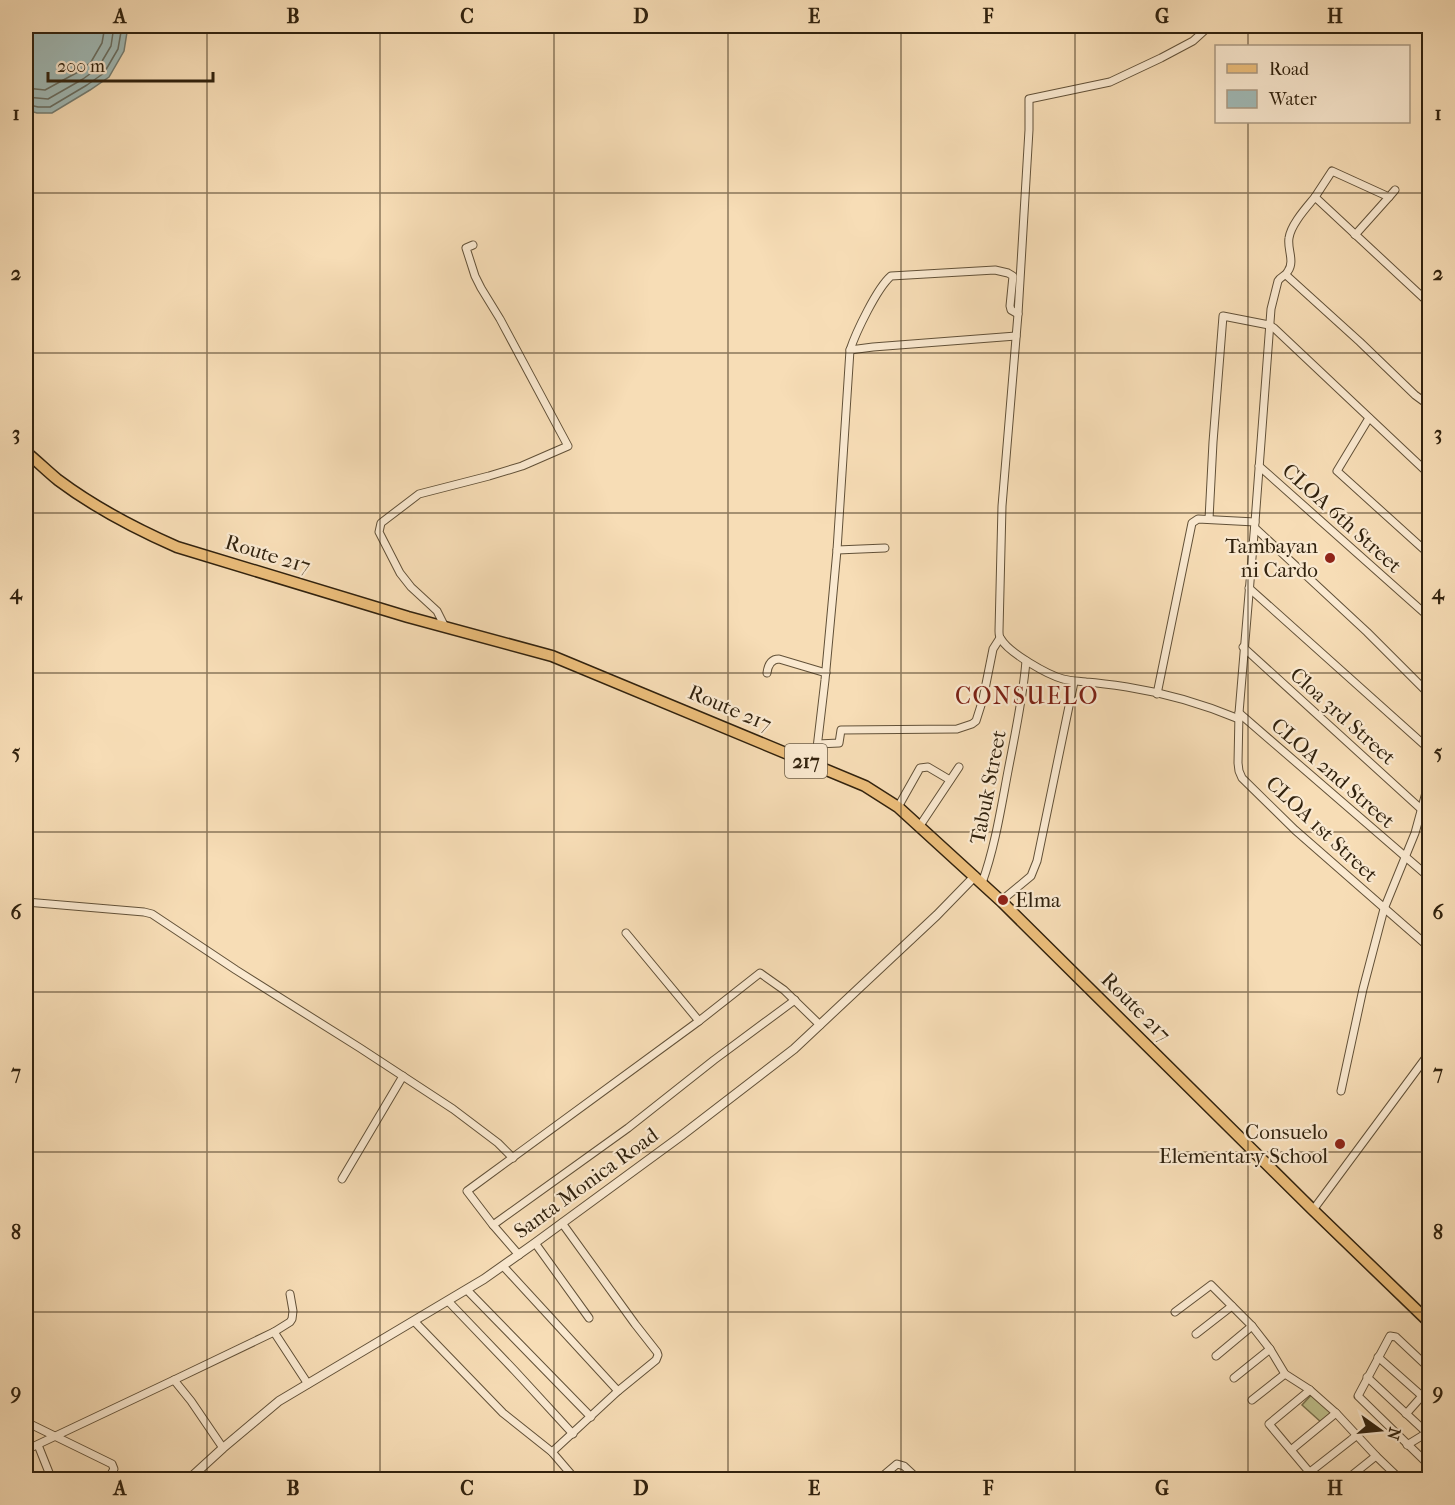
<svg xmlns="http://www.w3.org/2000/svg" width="1455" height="1505" font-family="'IM FELL French Canon',serif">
	<rect width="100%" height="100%" fill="#f7ddb6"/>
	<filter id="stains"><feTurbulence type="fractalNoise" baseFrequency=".00333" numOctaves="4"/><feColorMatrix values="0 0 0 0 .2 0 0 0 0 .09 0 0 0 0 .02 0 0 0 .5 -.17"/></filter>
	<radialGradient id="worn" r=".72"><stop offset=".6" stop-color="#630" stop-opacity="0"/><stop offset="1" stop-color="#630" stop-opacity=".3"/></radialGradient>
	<polygon fill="#bfc08c" stroke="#78714d" stroke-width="1.5" points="1313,1393 1332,1412 1322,1423 1302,1405"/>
	<polygon fill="#a0bab7" stroke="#747d73" stroke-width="1.5" points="26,26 128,26 124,51 109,77 90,90 52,113 37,113 26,110"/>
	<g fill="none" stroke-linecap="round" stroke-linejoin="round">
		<g stroke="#686e62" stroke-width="1.5">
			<polyline points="26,88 45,90 78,72 91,62 102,43 105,26"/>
			<polyline points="26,97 48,99 83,79 98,68 111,46 114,26"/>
			<polyline points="26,104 38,107 50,107 87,85 104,73 118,49 122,26"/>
		</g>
		<defs>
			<g id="minor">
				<path d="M1204,31L1193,41L1161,58L1110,82L1029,99V130L1018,314L1002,506L999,631C999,634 999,637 1001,639C1009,653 1048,675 1063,679C1071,681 1078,681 1086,682C1099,683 1114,685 1127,687C1165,693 1203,704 1239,719"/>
				<polyline points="1315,197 1332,171 1389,197 1355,235"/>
				<polyline points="1389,197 1395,190"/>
				<polyline points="1286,275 1360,342 1415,395 1430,406"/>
				<path d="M1430,304L1315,197C1307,207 1291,224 1289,238C1287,249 1295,261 1288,271C1286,276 1281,276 1278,281L1271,309L1255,522L1239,713L1238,763L1239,771L1242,778L1295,830L1430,948"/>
				<polyline points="850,350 873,347 1016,336"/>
				<polyline points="1369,418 1337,471 1430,555"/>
				<polyline points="1259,466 1430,618"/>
				<polyline points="1209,519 1213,442 1223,316 1269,325 1274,328 1430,475"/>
				<polyline points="1255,528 1367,632 1430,695"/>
				<polyline points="837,550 885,548"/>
				<polyline points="1249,588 1430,750"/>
				<polyline points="445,627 437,611 411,587 400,573 379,532 381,523 419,494 489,476 522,466 568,446 500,319 481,288 475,276 466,248 473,245"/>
				<polyline points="1243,647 1421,809"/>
				<path d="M767,673C768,665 771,659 779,659L826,673"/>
				<polyline points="1157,694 1192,523 1198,519 1255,522"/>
				<polyline points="1239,713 1430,878"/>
				<polyline points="818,744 839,743 841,730 957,729 972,724 976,721 983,699 993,649 1000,638"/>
				<path d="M815,765L825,680L837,550L850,350C856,332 877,288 891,276L995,270L1008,273L1013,276L1010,306L1011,310L1018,314"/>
				<polyline points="898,807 920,768 928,767 950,780"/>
				<polyline points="919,827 959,767"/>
				<path d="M982,883C995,847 1001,808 1008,771C1015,734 1023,698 1026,661"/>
				<polyline points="1001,901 1031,876 1037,861 1074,682"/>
				<polyline points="26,902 144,912 152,914 236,970 360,1048 453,1109 498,1143 513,1158"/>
				<polyline points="626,933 699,1021"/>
				<polyline points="1341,1091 1363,989 1384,909 1415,833 1430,778"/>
				<polyline points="342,1179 403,1076"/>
				<polyline points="1313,1210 1430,1052"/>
				<polyline points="493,1225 628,1128 714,1060 795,1000"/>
				<polyline points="535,1243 589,1318"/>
				<polyline points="519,1255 493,1225 467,1191 699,1021 760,973 784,990 820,1025"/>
				<polyline points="503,1266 618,1391"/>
				<polyline points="467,1290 591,1417"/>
				<polyline points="448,1301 515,1371 573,1434"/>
				<polyline points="1175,1312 1211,1285 1252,1326 1270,1349 1285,1374 1310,1390 1336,1413 1376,1456 1401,1480"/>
				<polyline points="414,1321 503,1413 552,1452 576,1480"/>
				<polyline points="274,1332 308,1384"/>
				<polyline points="1196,1334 1232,1306"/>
				<polyline points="1216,1356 1252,1326"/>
				<polyline points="1378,1357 1422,1396"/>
				<polyline points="1430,1369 1396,1337 1390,1336 1358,1396 1430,1466"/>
				<polyline points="1367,1377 1427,1433"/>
				<polyline points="1234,1378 1270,1349"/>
				<polyline points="174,1380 191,1401 223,1448"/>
				<polyline points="1310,1390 1269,1424 1316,1480"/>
				<polyline points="1252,1400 1285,1374"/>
				<polyline points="1406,1414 1430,1387"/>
				<polyline points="26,1422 112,1464 114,1469 110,1476 105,1480"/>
				<polyline points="38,1445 52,1480"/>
				<polyline points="1407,1445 1430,1431"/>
				<polyline points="26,1450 174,1380 274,1332 290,1322 292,1319 293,1311 290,1294"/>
				<polyline points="1291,1450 1336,1413"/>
				<polyline points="552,1452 618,1391 656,1360 658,1355 657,1352 635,1324 562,1223"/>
				<polyline points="1310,1472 1356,1436"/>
				<polyline points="878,1480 897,1464 904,1466 919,1480"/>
				<polyline points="1346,1480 1376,1456"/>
			</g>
			<polyline id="tertiary" points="188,1480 223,1448 279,1401 484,1279 535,1243 681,1136 794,1049 937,915 975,876"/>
			<path id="primary" d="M26,452C37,461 47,471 58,480C94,507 136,529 177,547L408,617L552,656L865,786L898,807L1001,901L1313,1210L1430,1323"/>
		</defs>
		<use href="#minor" stroke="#625138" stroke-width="9"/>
		<use href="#tertiary" stroke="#625138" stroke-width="10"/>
		<use href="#primary" stroke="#31220e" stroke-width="13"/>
		<use href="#minor" stroke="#fae9d0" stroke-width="7"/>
		<use href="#tertiary" stroke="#fae9d0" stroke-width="8"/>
		<use href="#primary" stroke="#ecbe7b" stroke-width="10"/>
	</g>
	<path fill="none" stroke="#31220e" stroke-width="1.5" stroke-opacity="0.55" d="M207,26V1480M380,26V1480M554,26V1480M728,26V1480M901,26V1480M1075,26V1480M1248,26V46M1248,122V1480M26,193H1430M26,353H1430M26,513H1430M26,673H1430M26,832H1430M26,992H1430M26,1152H1430M26,1312H1430"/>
	<g fill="#8f2418" stroke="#fae9d0" stroke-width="2">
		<circle cx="1330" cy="558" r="6"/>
		<circle cx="1003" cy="900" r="6"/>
		<circle cx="1340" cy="1144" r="6"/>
	</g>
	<g text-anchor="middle" stroke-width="4.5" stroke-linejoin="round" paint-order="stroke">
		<rect fill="#fae9d0" stroke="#6d5e48" stroke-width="1.5" x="785" y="744" width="42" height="34" rx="4.5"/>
		<g font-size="20" font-weight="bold" fill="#31220e">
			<text x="806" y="768">217</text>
		</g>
		<g font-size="21" fill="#31220e" stroke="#fae9d0">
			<text transform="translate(1342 518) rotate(42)" y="7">CLOA 6th Street</text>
			<text transform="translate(268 554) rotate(17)" y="7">Route 217</text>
			<text transform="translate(730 708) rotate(23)" y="7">Route 217</text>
			<text transform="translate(1343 716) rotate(42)" y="7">Cloa 3rd Street</text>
			<text transform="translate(1333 773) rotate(41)" y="7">CLOA 2nd Street</text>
			<text transform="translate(988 787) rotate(-79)" y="7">Tabuk Street</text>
			<text transform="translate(1322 829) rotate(43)" y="7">CLOA 1st Street</text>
			<text transform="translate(1136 1007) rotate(45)" y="7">Route 217</text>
			<text transform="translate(586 1183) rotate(-36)" y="7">Santa Monica Road</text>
		</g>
		<g font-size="21" fill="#31220e" stroke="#fae9d0" text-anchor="end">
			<text x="1318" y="553">Tambayan<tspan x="1318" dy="24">ni Cardo</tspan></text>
			<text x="1015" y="907" text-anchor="start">Elma</text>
			<text x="1328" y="1139">Consuelo<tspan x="1328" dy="24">Elementary School</tspan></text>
		</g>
		<g font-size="24" letter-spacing="1.5" fill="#7a1f14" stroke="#fae9d0">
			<text x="1027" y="704">CONSUELO</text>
		</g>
	</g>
	<rect width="1455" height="1505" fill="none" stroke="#f7ddb6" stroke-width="66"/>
	<rect x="1215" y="45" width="195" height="78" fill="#fae9d0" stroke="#aa9982" stroke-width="1.5"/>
	<rect x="1227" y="64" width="30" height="9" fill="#ecbe7b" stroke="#aa9982" stroke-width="1.5"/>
	<text x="1269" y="75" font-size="18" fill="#31220e">Road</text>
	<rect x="1227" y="90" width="30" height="18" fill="#a0bab7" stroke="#aa9982" stroke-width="1.5"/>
	<text x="1269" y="105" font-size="18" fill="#31220e">Water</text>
	<g transform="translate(1380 1430) rotate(105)" stroke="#fae9d0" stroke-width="4.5" paint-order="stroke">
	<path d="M0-4.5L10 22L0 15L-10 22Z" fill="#31220e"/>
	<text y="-9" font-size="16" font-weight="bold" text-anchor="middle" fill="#31220e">N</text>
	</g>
	<path d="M48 72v9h165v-9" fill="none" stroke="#31220e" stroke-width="3"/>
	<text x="57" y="72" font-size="18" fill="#31220e" stroke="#fae9d0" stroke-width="4.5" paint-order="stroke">200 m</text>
	<rect x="33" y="33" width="1389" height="1439" fill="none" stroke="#31220e" stroke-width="2"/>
	<g font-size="20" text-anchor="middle" font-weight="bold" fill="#31220e">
		<text x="120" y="23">A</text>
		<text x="293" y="23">B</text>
		<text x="467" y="23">C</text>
		<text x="641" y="23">D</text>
		<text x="814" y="23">E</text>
		<text x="988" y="23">F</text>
		<text x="1162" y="23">G</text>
		<text x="1335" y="23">H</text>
		<text x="16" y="120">1</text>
		<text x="1438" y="120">1</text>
		<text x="16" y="280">2</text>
		<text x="1438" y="280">2</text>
		<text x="16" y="440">3</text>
		<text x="1438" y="440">3</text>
		<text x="16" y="599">4</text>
		<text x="1438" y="599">4</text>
		<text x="16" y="759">5</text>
		<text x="1438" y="759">5</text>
		<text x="16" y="919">6</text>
		<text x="1438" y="919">6</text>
		<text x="16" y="1079">7</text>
		<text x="1438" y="1079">7</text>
		<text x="16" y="1239">8</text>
		<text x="1438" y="1239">8</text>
		<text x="16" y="1399">9</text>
		<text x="1438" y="1399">9</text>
		<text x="120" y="1495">A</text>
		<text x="293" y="1495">B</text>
		<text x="467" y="1495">C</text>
		<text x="641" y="1495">D</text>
		<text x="814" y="1495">E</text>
		<text x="988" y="1495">F</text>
		<text x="1162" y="1495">G</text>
		<text x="1335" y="1495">H</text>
	</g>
	<rect width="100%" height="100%" filter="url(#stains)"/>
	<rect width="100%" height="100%" fill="url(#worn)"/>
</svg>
